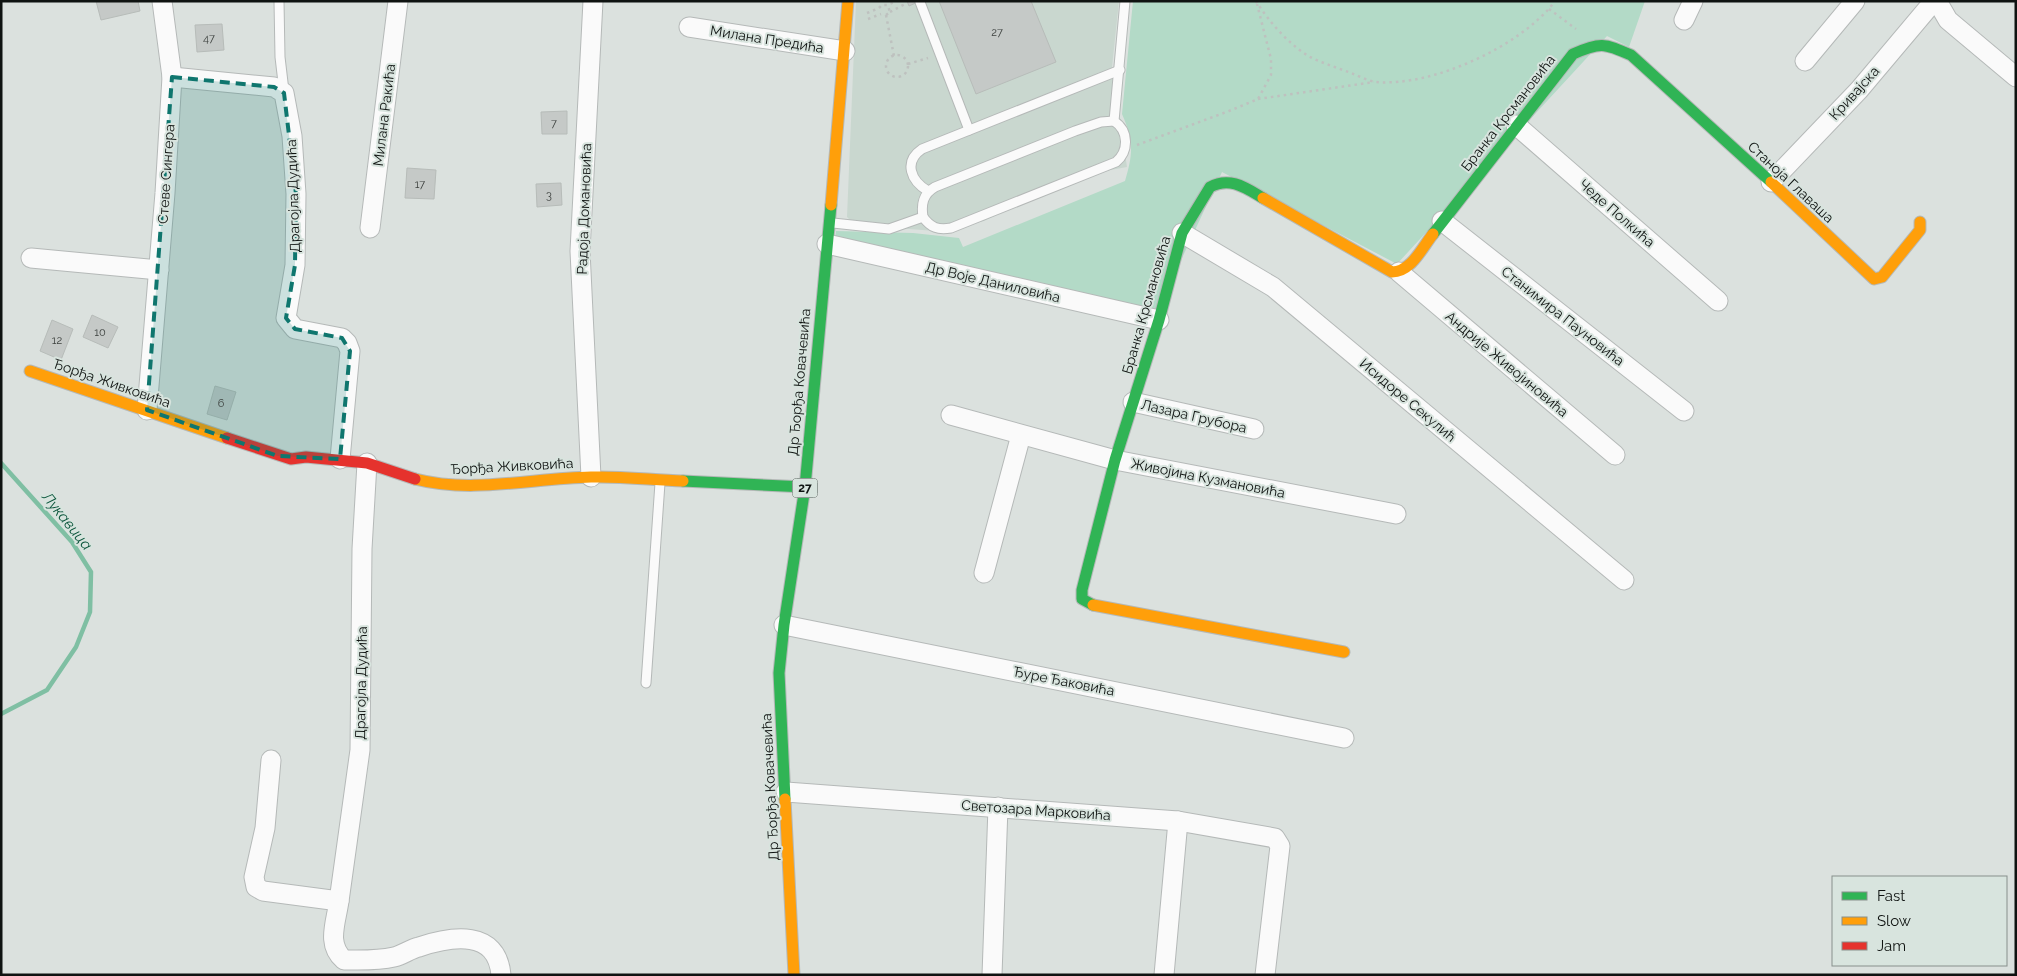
<svg xmlns="http://www.w3.org/2000/svg" width="2017" height="976" font-family="Raleway,sans-serif">
	<rect width="100%" height="100%" fill="#dbe1de"/>
	<polygon fill="#c9d7cf" points="856,1 1119,1 1112,67 1127,167 1110,170 1067,186 1017,205 984,221 936,231 855,225 847,217"/>
	<path fill="#b3dac7" d="M1133,1H1645L1629,47L1607,36L1397,264L1222,172L1157,312L835,240L836,231L913,233L959,238L963,247L1125,181C1133,154 1134,141 1122,114Z"/>
	<g fill="none" stroke-linecap="round" stroke-linejoin="round">
		<polyline stroke="#7fbfa3" stroke-width="4.5" points="1,463 72,542 91,572 90,612 76,647 47,690 1,714"/>
	</g>
	<g fill="#c5c9c7" stroke="#b7bcb9">
		<polygon points="96,1 138,1 140,11 101,20"/>
		<polygon points="907,1 920,1 909,6"/>
		<polygon points="939,1 1031,1 1056,62 976,94"/>
		<polygon points="222,24 224,50 197,52 195,25"/>
		<polygon points="567,111 567,134 542,134 541,112"/>
		<polygon points="407,168 436,170 434,199 405,198"/>
		<polygon points="561,183 562,205 537,207 536,184"/>
		<polygon points="92,315 118,327 108,348 83,337"/>
		<polygon points="52,320 73,329 61,360 40,351"/>
		<polygon points="215,386 236,392 227,420 207,414"/>
	</g>
	<g fill="none" stroke-linecap="round" stroke-linejoin="round">
		<defs>
			<g id="lane">
				<polyline points="279,1 280,57 284,91"/>
				<polyline points="920,2 969,130"/>
				<path d="M928,191C911,181 903,162 922,149L1120,70"/>
				<path d="M923,217C921,204 923,194 935,187L1075,131L1101,122L1114,121"/>
				<path d="M833,223L889,229L923,217C931,228 938,230 951,228L1116,162C1129,151 1129,131 1114,121L1125,1"/>
				<polyline points="646,683 660,483"/>
			</g>
			<g id="street">
				<polyline points="1937,1 1948,20 2016,77"/>
				<polyline points="1684,20 1693,1"/>
				<polyline points="689,27 845,51"/>
				<polyline points="1805,61 1855,1"/>
				<polyline points="172,77 274,87 284,93 292,136 296,194 295,265 286,318 295,329 342,338 347,343 350,351 340,459"/>
				<polyline points="1516,125 1718,301"/>
				<polyline points="1771,182 1859,90 1934,1"/>
				<polyline points="1442,221 1684,411"/>
				<polyline points="370,228 398,1"/>
				<polyline points="1182,233 1273,287 1624,580"/>
				<polyline points="827,244 1159,320"/>
				<polyline points="31,258 159,270"/>
				<polyline points="1399,272 1615,455"/>
				<polyline points="1133,402 1254,429"/>
				<polyline points="147,410 165,193 172,77 162,1"/>
				<polyline points="951,415 1115,460 1396,514"/>
				<polyline points="591,477 580,251 593,1"/>
				<polyline points="984,573 1021,435"/>
				<polyline points="784,625 1344,738"/>
				<path d="M271,760L265,828L254,877L256,887L263,891L339,901C336,923 326,944 344,960C361,960 377,961 394,957C403,955 410,949 419,947C452,936 497,929 501,975"/>
				<polyline points="786,792 1178,821 1275,838 1280,846 1265,975"/>
				<polyline points="339,901 360,750 362,549 367,463"/>
				<polyline points="992,975 998,807"/>
				<polyline points="1164,975 1178,821"/>
			</g>
			<g id="fast">
				<path d="M1433,234L1573,54C1600,42 1604,43 1631,55L1771,182"/>
				<polyline points="683,481 805,487"/>
				<path d="M1093,605L1082,599V590L1115,460L1159,320L1182,233L1210,187C1230,176 1246,188 1263,198"/>
				<polyline points="785,799 779,673 784,625 805,487 831,205"/>
			</g>
			<g id="slow">
				<polyline points="1771,182 1874,279 1882,277 1920,230 1920,222"/>
				<path d="M1263,198L1392,272C1411,272 1422,248 1433,234"/>
				<polyline points="831,205 848,1"/>
				<polyline points="30,371 227,438"/>
				<path d="M415,479C473,494 532,478 591,477C621,476 652,480 683,481"/>
				<polyline points="1093,605 1344,652"/>
				<polyline points="785,799 794,975"/>
			</g>
			<polyline id="jam" points="227,438 291,459 306,457 367,463 415,479"/>
		</defs>
		<use href="#lane" stroke="#b5b9b8" stroke-width="11"/>
		<use href="#street" stroke="#b5b9b8" stroke-width="21"/>
		<use href="#fast" stroke="#b5b9b8" stroke-width="13"/>
		<use href="#slow" stroke="#b5b9b8" stroke-width="13"/>
		<use href="#jam" stroke="#b5b9b8" stroke-width="13"/>
		<g stroke="#bec1bf" stroke-width="2.5" stroke-dasharray="2.5 4" stroke-linecap="butt">
			<path d="M1256,1C1269,22 1290,46 1312,58C1325,64 1338,68 1351,73C1359,76 1368,81 1376,82C1432,87 1522,46 1555,1"/>
			<polyline points="1549,9 1576,29"/>
			<polyline points="890,12 907,3"/>
			<polyline points="867,13 879,8 882,5 887,5 897,1"/>
			<polyline points="886,15 894,56"/>
			<polyline points="886,15 890,12 888,6"/>
			<polyline points="868,19 881,14"/>
			<circle cx="897" cy="66" r="11"/>
			<polyline points="908,64 928,58"/>
			<polyline points="1258,99 1374,82"/>
			<polyline points="1137,145 1229,111 1258,99 1271,75 1271,59 1257,4"/>
		</g>
		<use href="#lane" stroke="#fafafa" stroke-width="9"/>
		<use href="#street" stroke="#fafafa" stroke-width="19"/>
		<use href="#fast" stroke="#30b455" stroke-width="11"/>
		<use href="#slow" stroke="#ff9f0a" stroke-width="11"/>
		<use href="#jam" stroke="#e5322d" stroke-width="11"/>
	</g>
	<path fill="#0f766e" fill-opacity="0.2" stroke="#0f766e" stroke-width="4" stroke-dasharray="10 6" stroke-linejoin="round" d="M172,77L274,87L284,93L296,194L295,265L286,318L295,329L342,338L350,351L340,459L278,456L147,410Z"/>
	<g text-anchor="middle" stroke-width="4" stroke-linejoin="round" paint-order="stroke">
		<g font-size="11" fill="#3c403e">
			<text x="997" y="36">27</text>
			<text x="209" y="42">47</text>
			<text x="554" y="127">7</text>
			<text x="420" y="188">17</text>
			<text x="549" y="199">3</text>
			<text x="100" y="336">10</text>
			<text x="57" y="344">12</text>
			<text x="221" y="407">6</text>
		</g>
		<rect fill="#d8e4de" stroke="#4b524e" stroke-width="1" x="792.5" y="478.5" width="25" height="19" rx="4"/>
		<g font-size="12" font-weight="bold" fill="#0f1311">
			<text x="805" y="492">27</text>
		</g>
		<g font-size="14" fill="#0f1311" stroke="#d8e4de">
			<text transform="translate(767 39) rotate(9)" y="5">Милана Предића</text>
			<text transform="translate(1854 93) rotate(-48)" y="5">Кривајска</text>
			<text transform="translate(1508 113) rotate(-52)" y="5">Бранка Крсмановића</text>
			<text transform="translate(384 115) rotate(-83)" y="5">Милана Ракића</text>
			<text transform="translate(166 174) rotate(-86)" y="5">Стеве Сингера</text>
			<text transform="translate(1791 182) rotate(43)" y="5">Станоја Главаша</text>
			<text transform="translate(293 196) rotate(-92)" y="5">Драгојла Дудића</text>
			<text transform="translate(584 209) rotate(-88)" y="5">Радоја Домановића</text>
			<text transform="translate(1617 213) rotate(41)" y="5">Чеде Полкића</text>
			<text transform="translate(993 282) rotate(13)" y="5">Др Воје Даниловића</text>
			<text transform="translate(1146 305) rotate(-74)" y="5">Бранка Крсмановића</text>
			<text transform="translate(1563 316) rotate(38)" y="5">Станимира Пауновића</text>
			<text transform="translate(1507 364) rotate(40)" y="5">Андрије Живојиновића</text>
			<text transform="translate(799 382) rotate(-85)" y="5">Др Ђорђа Ковачевића</text>
			<text transform="translate(112 383) rotate(19)" y="5">Ђорђа Живковића</text>
			<text transform="translate(1408 400) rotate(40)" y="5">Исидоре Секулић</text>
			<text transform="translate(1194 416) rotate(13)" y="5">Лазара Грубора</text>
			<text transform="translate(512 466) rotate(-3)" y="5">Ђорђа Живковића</text>
			<text transform="translate(1208 478) rotate(11)" y="5">Живојина Кузмановића</text>
			<text transform="translate(1064 681) rotate(11)" y="5">Ђуре Ђаковића</text>
			<text transform="translate(361 683) rotate(-89)" y="5">Драгојла Дудића</text>
			<text transform="translate(770 787) rotate(-93)" y="5">Др Ђорђа Ковачевића</text>
			<text transform="translate(1036 810) rotate(4)" y="5">Светозара Марковића</text>
		</g>
		<g font-size="15" font-style="italic" fill="#09543a" stroke="#d8e4de">
			<text transform="translate(67 521) rotate(51)" y="5">Лукавица</text>
		</g>
	</g>
	<rect width="2017" height="976" fill="none" stroke="#0f1311" stroke-width="5"/>
	<rect x="1832" y="876" width="175" height="90" fill="#d8e4de" stroke="#88908c"/>
	<rect x="1842" y="892" width="25" height="8" fill="#30b455" stroke="#88908c"/>
	<text x="1877" y="901" font-size="15" fill="#0f1311">Fast</text>
	<rect x="1842" y="917" width="25" height="8" fill="#ff9f0a" stroke="#88908c"/>
	<text x="1877" y="926" font-size="15" fill="#0f1311">Slow</text>
	<rect x="1842" y="942" width="25" height="8" fill="#e5322d" stroke="#88908c"/>
	<text x="1877" y="951" font-size="15" fill="#0f1311">Jam</text>
</svg>
